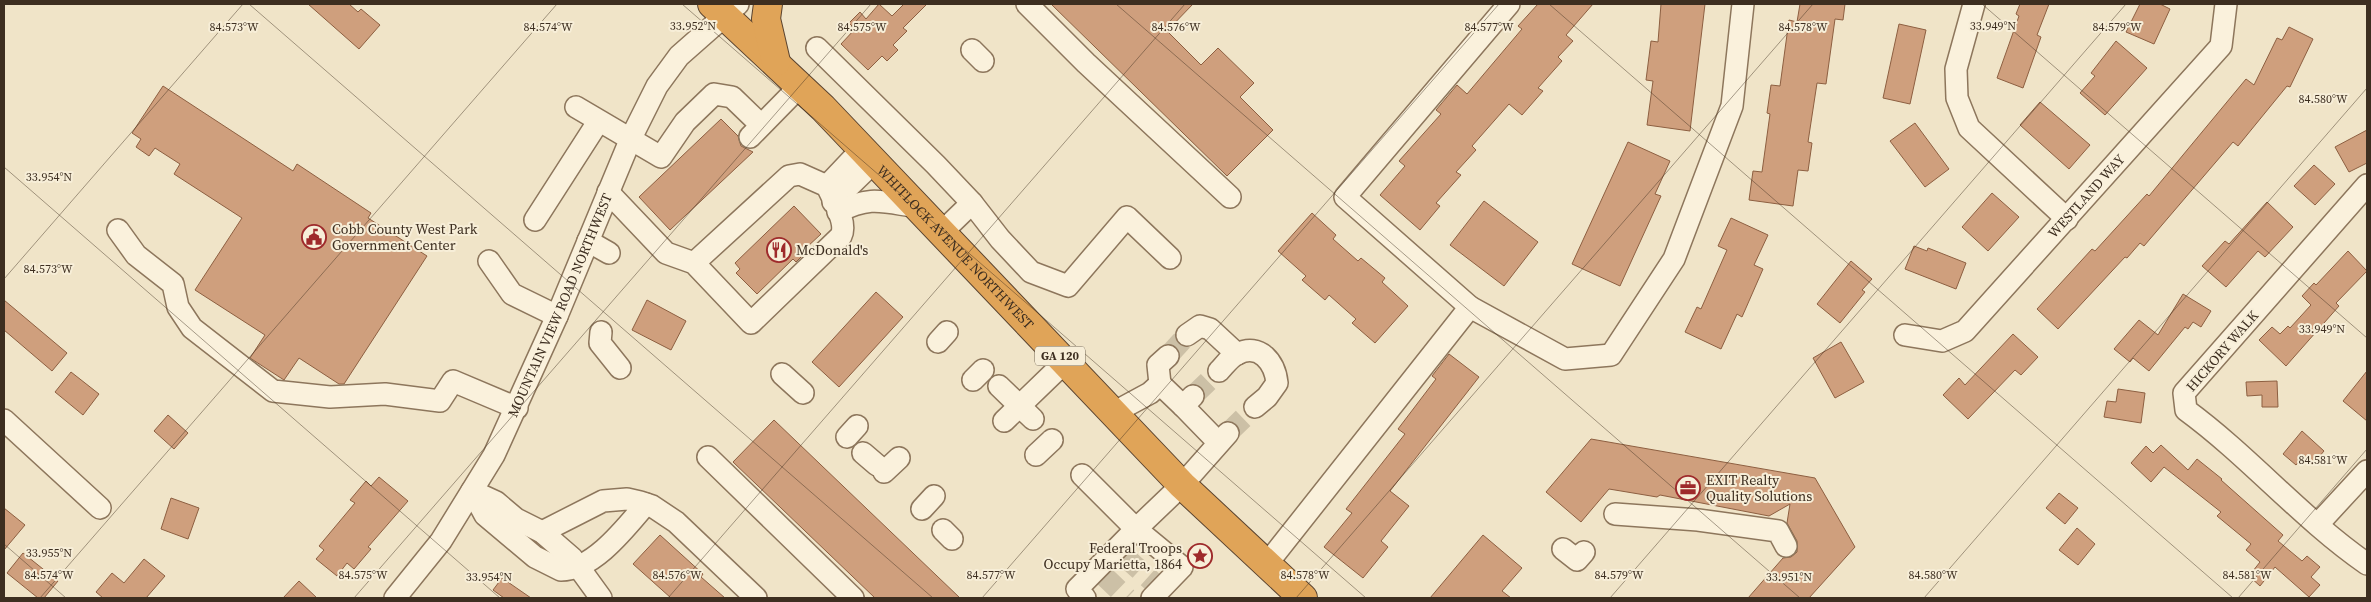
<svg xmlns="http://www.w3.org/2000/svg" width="2371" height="602" font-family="'Source Serif 4',serif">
	<rect width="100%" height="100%" fill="#f0e4c8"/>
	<g fill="#cf9f7d" stroke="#8d5f41">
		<polygon points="308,4 349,4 358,12 361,9 380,25 359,49"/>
		<polygon points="879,4 892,16 904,4 927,4 903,28 907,31 893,45 898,50 887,61 882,56 868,70 841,44 855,29 849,23 860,12 866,19"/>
		<polygon points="1051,4 1193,4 1167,31 1201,65 1218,48 1254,83 1240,97 1273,130 1227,176"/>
		<polygon points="1538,4 1593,4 1566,35 1573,41 1558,57 1562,61 1538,88 1543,91 1522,115 1509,104 1472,146 1476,150 1456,172 1461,175 1436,203 1440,206 1420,230 1380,195 1405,166 1399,161 1441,114 1436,110 1457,85 1467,94 1522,29 1518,26"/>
		<polygon points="1661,4 1705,4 1690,131 1647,125 1653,81 1646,80 1651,41 1658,42"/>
		<polygon points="1800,4 1845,4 1843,20 1835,19 1826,84 1817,83 1808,142 1812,143 1808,171 1798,170 1793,206 1749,200 1753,171 1762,172 1770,114 1767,113 1771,85 1780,86 1789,20 1797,22"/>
		<polygon points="2020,4 2049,4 2037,35 2041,37 2023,88 1997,78 2019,16 2016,14"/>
		<polygon points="2140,4 2160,4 2170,9 2154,44 2126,32"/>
		<polygon points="1899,24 1926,30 1910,104 1883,98"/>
		<polygon points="2289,27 2313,39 2290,87 2287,86 2238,146 2233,142 2144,246 2140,243 2127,258 2125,257 2058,329 2037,309 2092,249 2095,251 2147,194 2149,196 2246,79 2254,85 2277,38 2282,40"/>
		<polygon points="2116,41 2147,68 2105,115 2080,93 2095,76 2091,73"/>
		<polygon points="163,86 293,171 297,164 371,213 368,218 427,256 344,384 339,384 299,358 284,380 250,358 265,335 195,290 242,218 174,174 180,164 155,148 149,156 136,147 141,139 132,133"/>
		<polygon points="2040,102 2090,145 2069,169 2020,125"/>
		<polygon points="721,119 738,136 741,146 753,152 670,230 639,197"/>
		<polygon points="1915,123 1949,169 1925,187 1890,141"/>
		<polygon points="2367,130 2367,163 2349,172 2335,147"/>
		<polygon points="1628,142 1670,161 1655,194 1661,196 1620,286 1572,264"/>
		<polygon points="2314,165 2335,184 2315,205 2294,186"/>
		<polygon points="1992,193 2019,217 1988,251 1962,227"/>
		<polygon points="1484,201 1538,242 1504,286 1450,245"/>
		<polygon points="2267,202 2293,227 2265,257 2258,251 2226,287 2202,266 2225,241 2229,244"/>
		<polygon points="794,206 821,234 806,248 808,250 796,262 793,259 757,294 736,273 740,269 735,263"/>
		<polygon points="1312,213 1336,235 1333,239 1358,261 1361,258 1385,278 1382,282 1408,306 1375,343 1352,323 1356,319 1329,295 1325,300 1302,280 1306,276 1278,251"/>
		<polygon points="1731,218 1768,235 1754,265 1763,269 1742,317 1737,314 1721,349 1685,332 1697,307 1701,309 1727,250 1718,246"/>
		<polygon points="1914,246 1927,251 1928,248 1966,263 1956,289 1905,269"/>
		<polygon points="2348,251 2367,271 2336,303 2339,306 2286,366 2259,340 2272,327 2280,334 2288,326 2290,328 2311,305 2302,296 2314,283 2316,285"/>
		<polygon points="1851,261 1872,279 1862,290 1865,292 1840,323 1817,304"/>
		<polygon points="876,292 903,317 839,387 812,362"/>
		<polygon points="2183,294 2211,311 2201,327 2193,322 2188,329 2185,327 2149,371 2133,358 2130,362 2114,349 2139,320 2158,335"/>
		<polygon points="4,300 67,353 52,371 4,330"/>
		<polygon points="647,300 686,321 671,350 632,330"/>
		<polygon points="2013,334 2038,357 2021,375 2015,370 1968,419 1943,395 1959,378 1965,385"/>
		<polygon points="1841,342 1864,382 1835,398 1813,358"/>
		<polygon points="1449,354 1479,377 1390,491 1409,506 1381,541 1388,547 1363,578 1324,547 1352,513 1346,509 1405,434 1398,429 1436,379 1432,376"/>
		<polygon points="2367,371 2367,421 2343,401"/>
		<polygon points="71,372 99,394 83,415 55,392"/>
		<polygon points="2277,381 2278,407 2262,407 2262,395 2247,396 2246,382"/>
		<polygon points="2118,389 2145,393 2141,423 2104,417 2107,401 2116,402"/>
		<polygon points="168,415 188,433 174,449 154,431"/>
		<polygon points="774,420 960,598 875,598 733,462"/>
		<polygon points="2302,431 2324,451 2312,465 2303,457 2296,465 2283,454"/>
		<polygon points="1591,439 1815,478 1855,547 1809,598 1748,598 1783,558 1791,557 1797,552 1797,541 1787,523 1790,504 1769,516 1660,495 1657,497 1609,489 1581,522 1546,492"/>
		<polygon points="2161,445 2188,470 2197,459 2222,479 2221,480 2283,535 2278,541 2302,561 2307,556 2320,567 2311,577 2320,585 2309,597 2275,567 2260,586 2249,576 2260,562 2246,550 2251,544 2217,516 2221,512 2164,467 2151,482 2131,463 2146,446 2153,453"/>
		<polygon points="379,477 408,501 368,547 371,549 354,569 347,563 337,576 316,559 324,550 319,546 355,503 350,500 366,481 371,486"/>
		<polygon points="2059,493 2078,508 2065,524 2046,508"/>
		<polygon points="171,498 199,508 188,539 161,529"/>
		<polygon points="4,508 25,525 4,550"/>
		<polygon points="2077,528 2095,544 2078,565 2059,550"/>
		<polygon points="660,535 703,574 701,577 725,598 671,598 633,564"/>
		<polygon points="1483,535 1522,568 1502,591 1511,598 1430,598"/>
		<polygon points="23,553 58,581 44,598 38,598 7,573"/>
		<polygon points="144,559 165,576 146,598 103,598 96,592 112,573 124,583"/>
		<polygon points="502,578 531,598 504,598 493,590"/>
		<polygon points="299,581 317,598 283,598"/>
	</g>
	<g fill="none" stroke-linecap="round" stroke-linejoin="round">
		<g stroke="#ccc0a6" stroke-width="21" stroke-dasharray="21 11" stroke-linecap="butt">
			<polyline points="1168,356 1187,335"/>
			<polyline points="1193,396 1219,371"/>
			<polyline points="1228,433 1255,407"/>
			<polyline points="1124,556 1154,583"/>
			<polyline points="1103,575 1127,598"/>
		</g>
		<defs>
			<g id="minor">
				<polyline points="1027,4 1086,63 1230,197"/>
				<polyline points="1974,4 1956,69 1957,98 1969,128 2067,219"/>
				<polyline points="817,48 936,165 972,203 1000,239 1031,272 1068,286 1127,217 1170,258"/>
				<polyline points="972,50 983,61"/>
				<polyline points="576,107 661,157 685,122 714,94 732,97 761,125"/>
				<polyline points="750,137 800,86"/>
				<path d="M2367,185L2184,393L2186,410C2250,457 2302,519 2367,564"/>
				<polyline points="827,186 862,149"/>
				<path d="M608,192L666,253L694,263L751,323L841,236C848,222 832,198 827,186L800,174L789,176L694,263"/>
				<polyline points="833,202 874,162"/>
				<path d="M838,212C871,195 883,202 918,207"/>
				<polyline points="535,220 598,122"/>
				<polyline points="118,230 136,255 173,284 178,307 192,328 273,391 330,397 385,394 440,401 453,381 517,408"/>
				<polyline points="942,232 972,203"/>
				<polyline points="588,241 609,253"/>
				<polyline points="489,261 512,294 557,316"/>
				<polyline points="1470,307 1345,197 1509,4"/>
				<polyline points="601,332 600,343 620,368"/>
				<polyline points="1187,335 1200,326 1210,329 1237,354"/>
				<path id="s1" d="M1905,335L1942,341L1965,331L2221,46L2226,4"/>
				<polyline points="938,342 947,332"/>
				<polyline points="1168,356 1158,365 1160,384 1183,406 1193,396"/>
				<path d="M1219,371C1224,366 1230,357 1237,354C1260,342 1275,363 1277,383L1267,397L1255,407"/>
				<polyline points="782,374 803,393"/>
				<polyline points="973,380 983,370"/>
				<polyline points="999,386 1033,419"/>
				<polyline points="1183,406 1218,442"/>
				<polyline points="1113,413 1150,393 1160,384"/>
				<polyline points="4,420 100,508"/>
				<polyline points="1004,421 1065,362"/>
				<polyline points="847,437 857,426"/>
				<polyline points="863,453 877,465"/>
				<polyline points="1036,455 1052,440"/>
				<polyline points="708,457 853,598"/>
				<polyline points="884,472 899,458"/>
				<polyline points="1082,475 1136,529 1182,485 1228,433"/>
				<path d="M472,491L485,515L535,557L561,570C594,570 627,526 646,504"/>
				<polyline points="472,491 496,502 516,519 542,532 572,558 601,598"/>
				<polyline points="922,509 934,496"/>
				<polyline points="1615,514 1698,520 1778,531 1786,546"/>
				<polyline points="2318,524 2367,471"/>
				<polyline points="943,530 952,539"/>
				<polyline points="542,532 603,501 627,499 640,502 652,506 676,522 756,598"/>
				<polyline points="1563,549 1577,560 1584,552"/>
				<polyline points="1266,565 1470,307 1565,359 1611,355 1674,259 1732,106 1743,4"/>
				<path id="s2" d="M395,598L441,541L494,455L557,316L631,138L657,86L679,56L738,4"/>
				<polyline points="1085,598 1077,589 1136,529 1182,567 1152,598"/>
			</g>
			<g id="highway">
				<path id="s3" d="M712,4L823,108L1182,485L1303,598"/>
				<polyline points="768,4 766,19 776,62"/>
			</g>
		</defs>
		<use href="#minor" stroke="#8d765c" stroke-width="24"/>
		<use href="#highway" stroke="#5b4430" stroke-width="30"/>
		<use href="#minor" stroke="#faf1dc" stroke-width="21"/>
		<use href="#highway" stroke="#e0a458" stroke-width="28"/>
	</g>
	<path fill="none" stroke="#3d2e20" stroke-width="1" stroke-opacity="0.45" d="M249,4L933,598M682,4L1366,598M1116,4L1800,598M1549,4L2233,598M1982,4L2367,338M4,167L500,598M4,279L243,4M4,544L66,598M40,598L557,4M354,598L871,4M668,598L1185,4M982,598L1499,4M1296,598L1813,4M1610,598L2126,4M1924,598L2367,88M2238,598L2367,449"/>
	<defs>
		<symbol id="civic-ring" viewBox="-11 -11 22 22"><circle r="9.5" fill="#f7eed8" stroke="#9e2a2b" stroke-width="1.5"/><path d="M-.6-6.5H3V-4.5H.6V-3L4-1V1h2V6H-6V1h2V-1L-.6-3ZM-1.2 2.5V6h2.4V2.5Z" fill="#9e2a2b"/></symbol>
		<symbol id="restaurant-ring" viewBox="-11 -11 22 22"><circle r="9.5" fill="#f7eed8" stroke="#9e2a2b" stroke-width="1.5"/><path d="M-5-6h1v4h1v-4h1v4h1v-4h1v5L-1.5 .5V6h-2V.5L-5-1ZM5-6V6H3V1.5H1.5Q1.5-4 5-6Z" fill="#9e2a2b"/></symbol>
		<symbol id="office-ring" viewBox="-11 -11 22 22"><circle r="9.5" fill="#f7eed8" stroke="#9e2a2b" stroke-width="1.5"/><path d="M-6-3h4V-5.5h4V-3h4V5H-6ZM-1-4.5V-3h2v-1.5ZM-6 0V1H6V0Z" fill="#9e2a2b"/></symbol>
		<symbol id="sight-ring" viewBox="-11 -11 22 22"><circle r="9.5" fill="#f7eed8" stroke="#9e2a2b" stroke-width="1.5"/><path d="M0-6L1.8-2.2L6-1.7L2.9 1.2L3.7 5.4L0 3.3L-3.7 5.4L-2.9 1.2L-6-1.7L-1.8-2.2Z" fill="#9e2a2b"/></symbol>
	</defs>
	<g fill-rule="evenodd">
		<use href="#civic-ring" x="300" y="223" width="28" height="28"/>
		<use href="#restaurant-ring" x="765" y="236" width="28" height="28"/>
		<use href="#office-ring" x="1674" y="474" width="28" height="28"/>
		<use href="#sight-ring" x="1186" y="542" width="28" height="28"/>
	</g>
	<g text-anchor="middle" stroke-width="4" stroke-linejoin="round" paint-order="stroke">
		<rect fill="#f7eed8" stroke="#756857" stroke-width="1" x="1035" y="346.5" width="50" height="19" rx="4"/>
		<g font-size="12" font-weight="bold" fill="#3d2e20">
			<text x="1060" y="360">GA 120</text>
		</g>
		<g font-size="14" fill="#3d2e20" stroke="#f7eed8">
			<text dy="5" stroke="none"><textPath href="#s1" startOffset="244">WESTLAND WAY</textPath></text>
			<text dy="5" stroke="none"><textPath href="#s3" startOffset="344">WHITLOCK AVENUE NORTHWEST</textPath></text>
			<text dy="5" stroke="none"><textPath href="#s2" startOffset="338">MOUNTAIN VIEW ROAD NORTHWEST</textPath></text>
			<text transform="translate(2222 351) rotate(-49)" y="5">HICKORY WALK</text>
		</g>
		<g font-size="14" fill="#3d2e20" stroke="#f7eed8" text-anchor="start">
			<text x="332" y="234">Cobb County West Park<tspan x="332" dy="16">Government Center</tspan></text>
			<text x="796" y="255">McDonald's</text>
			<text x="1706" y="485">EXIT Realty<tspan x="1706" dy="16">Quality Solutions</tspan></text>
			<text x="1182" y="553" text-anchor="end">Federal Troops<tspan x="1182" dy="16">Occupy Marietta, 1864</tspan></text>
		</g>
	</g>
	<g font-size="12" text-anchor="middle" fill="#3d2e20" stroke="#f7eed8" stroke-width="4" stroke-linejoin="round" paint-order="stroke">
		<text x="693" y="30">33.952°N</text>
		<text x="1993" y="30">33.949°N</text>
		<text x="234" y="31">84.573°W</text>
		<text x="548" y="31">84.574°W</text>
		<text x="862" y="31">84.575°W</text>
		<text x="1176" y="31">84.576°W</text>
		<text x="1489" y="31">84.577°W</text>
		<text x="1803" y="31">84.578°W</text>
		<text x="2117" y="31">84.579°W</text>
		<text x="2323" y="103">84.580°W</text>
		<text x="49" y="181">33.954°N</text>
		<text x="48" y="273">84.573°W</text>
		<text x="2322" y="333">33.949°N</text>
		<text x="2323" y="464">84.581°W</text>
		<text x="49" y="557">33.955°N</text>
		<text x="49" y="579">84.574°W</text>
		<text x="363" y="579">84.575°W</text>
		<text x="677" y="579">84.576°W</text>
		<text x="991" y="579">84.577°W</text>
		<text x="1305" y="579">84.578°W</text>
		<text x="1619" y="579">84.579°W</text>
		<text x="1933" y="579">84.580°W</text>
		<text x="2247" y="579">84.581°W</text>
		<text x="489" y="581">33.954°N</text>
		<text x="1789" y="581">33.951°N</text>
	</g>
	<rect width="2371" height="602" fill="none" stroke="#3d2e20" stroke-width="10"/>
</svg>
